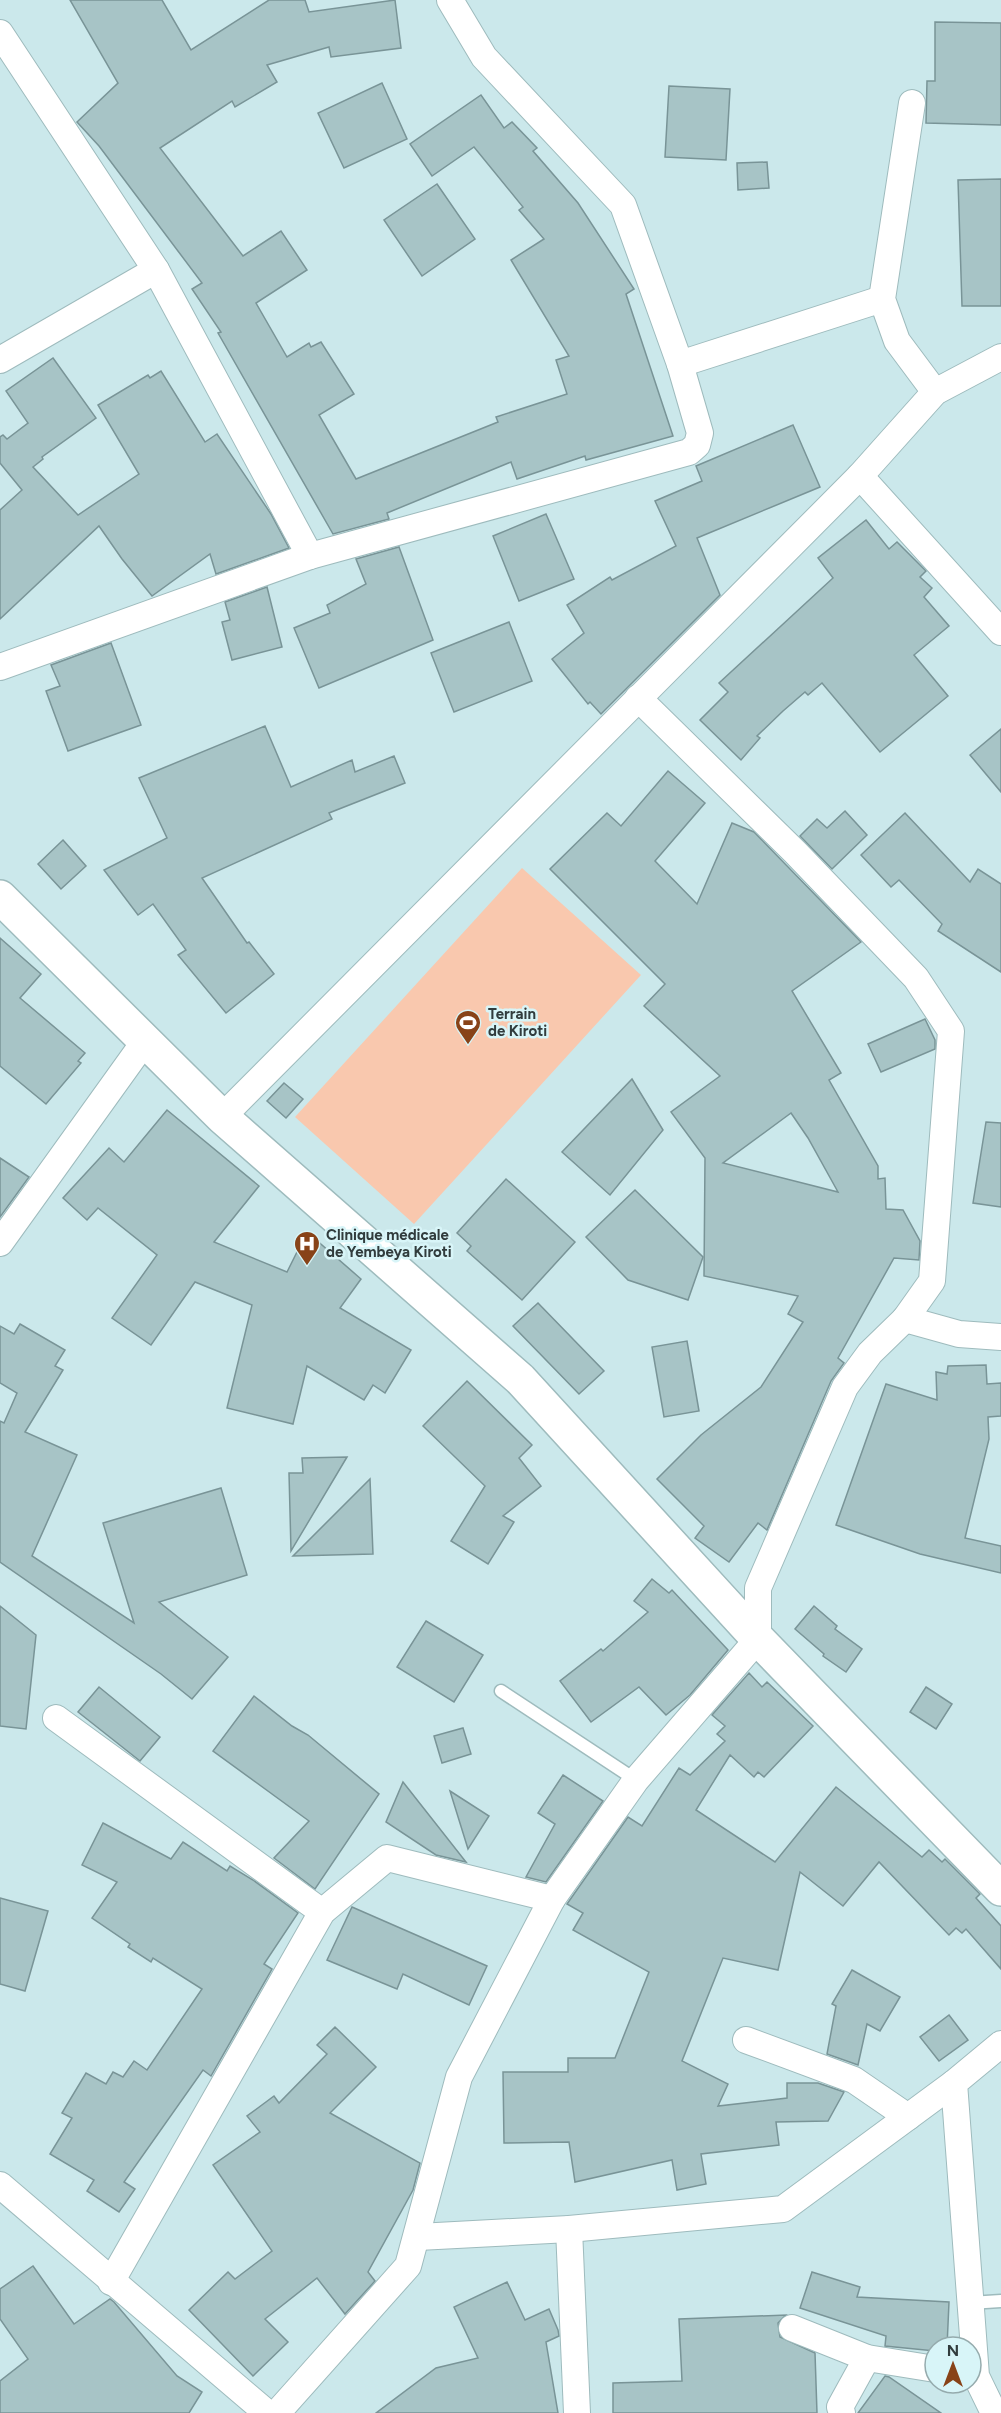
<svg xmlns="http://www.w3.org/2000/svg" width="1001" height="2413" font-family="Figtree,sans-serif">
	<rect width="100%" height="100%" fill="#cbe8eb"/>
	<polygon fill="#f9c8ae" points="522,868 641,975 414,1224 295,1117"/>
	<g fill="#a7c4c6" stroke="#799497" stroke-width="1.5" fill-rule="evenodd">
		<polygon points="70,0 162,0 191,50 269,0 305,0 309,12 395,0 401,48 331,57 329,47 267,65 277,82 235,107 232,101 160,148 243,256 281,231 307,270 256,303 287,357 309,343 311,347 321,342 354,394 319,415 356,479 498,422 496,417 567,394 556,360 569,356 511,260 544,239 519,210 523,207 474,147 432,176 410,144 481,95 504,128 512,122 537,148 533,151 578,203 634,289 626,294 673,436 586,460 585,456 517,479 511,462 387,513 389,519 333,534 218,333 221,332 192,289 202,283 99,146 77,122 118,83"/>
		<polygon points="935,22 1001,23 1001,125 926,123 927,81 935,81"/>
		<polygon points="382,83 407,139 344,168 318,113"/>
		<polygon points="669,86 730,89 726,160 665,157"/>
		<polygon points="767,162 769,188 738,190 737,163"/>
		<polygon points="1001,179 1001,306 962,306 958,180"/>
		<polygon points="437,184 475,239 422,276 384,220"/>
		<polygon points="53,358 96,418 42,457 43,459 33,467 78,515 139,474 98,405 148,375 150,378 161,371 205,442 217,434 271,514 289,548 216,574 210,554 152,596 122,559 99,526 0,619 0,510 22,490 0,463 0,437 3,435 7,439 28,423 6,391"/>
		<polygon points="793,425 820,487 697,538 720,595 601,714 590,702 588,704 552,659 584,633 567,605 610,577 612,580 676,546 655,501 702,481 696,466"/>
		<polygon points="546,514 574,579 519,601 493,536"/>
		<polygon points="866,520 889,549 897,542 926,571 920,577 932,588 924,597 949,626 914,655 948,696 880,752 822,683 808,695 805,692 783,711 757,736 760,738 741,760 700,720 728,692 719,683 833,578 818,558"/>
		<polygon points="399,547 433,640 319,688 294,628 330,613 327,605 366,584 356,559"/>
		<polygon points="267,587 282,647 232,660 222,622 230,620 225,602"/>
		<polygon points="509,622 532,681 454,712 431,653"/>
		<polygon points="111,643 141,725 68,751 46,691 60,686 51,665"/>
		<polygon points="265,726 291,787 352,760 355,772 394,756 405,783 329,813 332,819 202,878 247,943 249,942 274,974 226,1013 178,955 186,950 153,904 138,915 104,870 167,838 139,778"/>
		<polygon points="1001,729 1001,792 970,755"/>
		<path d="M668,771L705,803L655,861L697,904L732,823L754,832L861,942L792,991L841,1073L829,1080L878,1166V1179L885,1178L886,1209L903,1210L920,1241L919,1260L894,1258L838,1358L844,1363L831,1381L767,1530L758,1523L729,1562L695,1538L704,1526L657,1479L701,1435L761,1387L803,1322L788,1314L798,1296L704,1276L705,1158L671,1112L720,1076L644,1006L665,984L550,869L607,813L621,826ZM791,1113L808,1138L838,1192L723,1163Z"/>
		<polygon points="845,811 867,835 832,869 800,836 817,819 827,828"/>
		<polygon points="905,813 970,882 978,869 1001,884 1001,972 938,931 942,924 899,880 891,887 861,855"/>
		<polygon points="63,840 86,866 61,889 38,864"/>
		<polygon points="0,938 41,974 20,998 85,1053 78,1061 81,1063 46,1104 0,1066"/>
		<polygon points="925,1019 935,1040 935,1049 881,1072 868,1044"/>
		<polygon points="632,1079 663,1130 610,1195 562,1152"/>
		<polygon points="284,1083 303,1099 286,1118 267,1101"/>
		<polygon points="167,1110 259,1186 214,1242 287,1272 307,1232 361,1279 340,1308 411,1350 385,1393 373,1385 364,1400 307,1366 293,1424 227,1408 252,1305 195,1282 151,1345 112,1318 157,1255 98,1208 87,1220 63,1198 109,1148 124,1162"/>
		<polygon points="986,1122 1001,1123 1001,1207 973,1203"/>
		<polygon points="0,1158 29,1177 0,1217"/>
		<polygon points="506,1179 575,1242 522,1300 467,1251 471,1246 457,1233"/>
		<polygon points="635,1190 703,1257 688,1300 628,1280 586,1237"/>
		<polygon points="538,1303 604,1371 579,1394 513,1326"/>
		<polygon points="20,1324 65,1350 55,1366 63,1370 25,1432 77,1455 32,1556 134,1623 103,1523 221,1488 247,1575 159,1602 228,1657 192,1699 161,1674 0,1562 0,1421 4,1423 17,1393 0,1383 0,1326 14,1334"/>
		<polygon points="687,1341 699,1411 664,1417 652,1347"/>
		<polygon points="986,1365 987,1384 1001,1383 1001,1416 988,1417 989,1439 965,1538 1001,1546 1001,1573 920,1554 836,1525 886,1384 937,1400 936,1372 947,1374 948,1366"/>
		<polygon points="467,1381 532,1445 519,1458 541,1486 503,1516 514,1522 488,1564 451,1541 485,1486 423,1426"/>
		<polygon points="347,1457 291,1551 289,1473 303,1473 302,1458"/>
		<polygon points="370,1479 373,1554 293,1556"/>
		<polygon points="652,1579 669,1593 672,1590 728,1650 690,1695 666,1715 639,1687 591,1722 560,1681 601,1649 603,1651 648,1612 634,1601"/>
		<polygon points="0,1606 36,1635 26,1729 0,1726"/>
		<polygon points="814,1606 837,1626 835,1629 862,1649 846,1672 823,1656 824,1654 795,1629"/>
		<polygon points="426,1621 483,1655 454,1702 397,1667"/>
		<polygon points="749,1673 762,1687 767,1682 813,1726 764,1777 758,1772 754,1777 730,1755 696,1810 775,1862 836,1787 922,1857 929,1850 942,1862 945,1859 980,1894 976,1898 1001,1926 1001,1969 966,1929 962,1933 956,1928 949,1935 879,1862 843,1906 800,1872 778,1970 723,1958 682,2061 728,2084 718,2106 787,2098 787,2083 818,2083 844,2092 828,2121 776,2122 779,2145 701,2154 706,2184 677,2190 672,2160 575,2182 569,2142 504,2143 503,2072 568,2072 568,2058 615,2058 649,1972 573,1930 583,1913 567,1904 628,1817 642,1826 679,1768 690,1775 725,1741 717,1734 725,1726 712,1715"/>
		<polygon points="99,1687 160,1737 140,1761 78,1712"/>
		<polygon points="926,1687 952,1704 936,1729 910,1712"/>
		<polygon points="254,1696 292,1726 308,1735 379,1794 315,1889 274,1858 309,1821 213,1751"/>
		<polygon points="463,1728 471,1754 442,1763 434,1736"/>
		<polygon points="563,1775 603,1801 546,1882 526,1877 555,1824 538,1813"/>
		<polygon points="403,1782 466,1862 436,1855 386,1822"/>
		<polygon points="450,1791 489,1816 468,1849"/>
		<polygon points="103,1823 171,1859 183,1842 227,1871 230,1866 253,1880 298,1913 264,1964 272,1969 211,2076 203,2070 124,2182 135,2189 119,2212 87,2191 94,2180 50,2154 72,2118 62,2113 86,2073 106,2084 113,2072 123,2077 134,2061 147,2070 202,1989 153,1958 151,1962 128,1947 130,1944 92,1918 117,1882 82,1865"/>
		<polygon points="0,1898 48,1911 25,1991 0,1984"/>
		<polygon points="352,1907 487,1966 469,2005 403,1974 397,1989 327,1960"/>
		<polygon points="852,1970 900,1997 880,2031 867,2024 858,2065 827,2054 836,2006 832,2004"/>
		<polygon points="949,2015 968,2040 939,2061 920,2037"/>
		<polygon points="335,2027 376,2067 330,2113 420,2163 413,2190 368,2272 375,2281 345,2314 317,2278 265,2319 288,2342 253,2376 189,2310 228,2272 235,2279 272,2251 213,2165 260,2132 247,2116 274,2096 279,2103 327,2054 317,2045"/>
		<polygon points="33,2266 74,2324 110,2299 114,2302 177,2376 202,2392 189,2413 0,2413 0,2381 28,2359 0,2319 0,2289"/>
		<polygon points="812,2272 860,2287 857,2297 949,2302 947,2347 935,2347 935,2351 885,2346 886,2336 800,2308"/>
		<polygon points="507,2282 525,2320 549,2309 558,2330 559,2336 546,2342 558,2413 376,2413 436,2368 478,2358 454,2307"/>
		<polygon points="786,2315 778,2323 780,2337 815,2353 817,2413 613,2413 613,2383 682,2381 679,2319"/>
		<polygon points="885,2376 889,2377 941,2413 858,2413"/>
	</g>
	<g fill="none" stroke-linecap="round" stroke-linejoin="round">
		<defs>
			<g id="lane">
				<polyline points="501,1691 636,1780"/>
				<polyline points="970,2303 1001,2301"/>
			</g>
			<g id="street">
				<polyline points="0,33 156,270 310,556"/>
				<polyline points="912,103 882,299 897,341 935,392"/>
				<polyline points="0,360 156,270"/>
				<polyline points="680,364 882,299"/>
				<polyline points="860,476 1001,632"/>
				<polyline points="0,667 310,556 689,452 697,445 700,433 680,364 623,205 484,57 450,0"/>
				<polyline points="222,1117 860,476 935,392 1001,357"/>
				<polyline points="0,1243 145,1041"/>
				<polyline points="905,1319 959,1334 1001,1337"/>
				<polyline points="56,1718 322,1912"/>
				<polyline points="746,2040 854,2080 908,2117"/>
				<polyline points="0,2185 267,2413"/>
				<polyline points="569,2229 577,2413"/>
				<polyline points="418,2237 569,2229 783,2209 954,2083"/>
				<polyline points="111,2282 322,1912 387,1858 552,1899"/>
				<polyline points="792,2328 867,2358 935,2369"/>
				<polyline points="277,2413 408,2266 459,2077 552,1899 636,1780 758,1639 758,1588 845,1387 870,1353 905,1319 932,1281 951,1031 916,978 795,852 638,698"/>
				<polyline points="842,2413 840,2407 867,2358"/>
				<polyline points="994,2413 976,2376 954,2083 1001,2044"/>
			</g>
			<polyline id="secondary" points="0,897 222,1117 520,1379 758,1639 1001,1889"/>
		</defs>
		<use href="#lane" stroke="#9ebbbd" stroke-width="15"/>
		<use href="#street" stroke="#9ebbbd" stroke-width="28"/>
		<use href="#secondary" stroke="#9ebbbd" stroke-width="36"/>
		<use href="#lane" stroke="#fff" stroke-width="12"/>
		<use href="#street" stroke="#fff" stroke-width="26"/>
		<use href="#secondary" stroke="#fff" stroke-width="33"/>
	</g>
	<defs>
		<symbol id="stadium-pin" viewBox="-11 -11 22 30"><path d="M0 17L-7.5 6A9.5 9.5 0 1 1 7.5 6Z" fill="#884318" stroke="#d8f5f8"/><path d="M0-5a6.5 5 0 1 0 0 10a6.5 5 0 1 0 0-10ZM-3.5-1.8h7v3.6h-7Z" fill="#fff"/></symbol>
		<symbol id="hospital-pin" viewBox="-11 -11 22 30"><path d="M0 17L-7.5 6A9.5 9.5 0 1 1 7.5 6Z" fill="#884318" stroke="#d8f5f8"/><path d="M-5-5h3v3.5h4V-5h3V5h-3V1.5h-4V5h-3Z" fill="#fff"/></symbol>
	</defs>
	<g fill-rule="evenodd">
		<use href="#stadium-pin" x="453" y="1008" width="30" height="40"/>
		<use href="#hospital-pin" x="292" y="1229" width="30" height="40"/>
	</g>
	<g text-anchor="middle" stroke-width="5" stroke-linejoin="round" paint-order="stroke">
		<g font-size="15" font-weight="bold" fill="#313c3d" stroke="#d8f5f8" text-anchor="start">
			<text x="488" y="1019">Terrain<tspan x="488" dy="17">de Kiroti</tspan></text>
			<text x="326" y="1240">Clinique médicale<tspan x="326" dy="17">de Yembeya Kiroti</tspan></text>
		</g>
	</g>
	<g transform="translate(953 2365)"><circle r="28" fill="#d8f5f8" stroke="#95abad" stroke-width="1.5"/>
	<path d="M0-4.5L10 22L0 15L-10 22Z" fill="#884318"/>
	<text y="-9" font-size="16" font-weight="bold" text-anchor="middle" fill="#313c3d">N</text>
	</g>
</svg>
